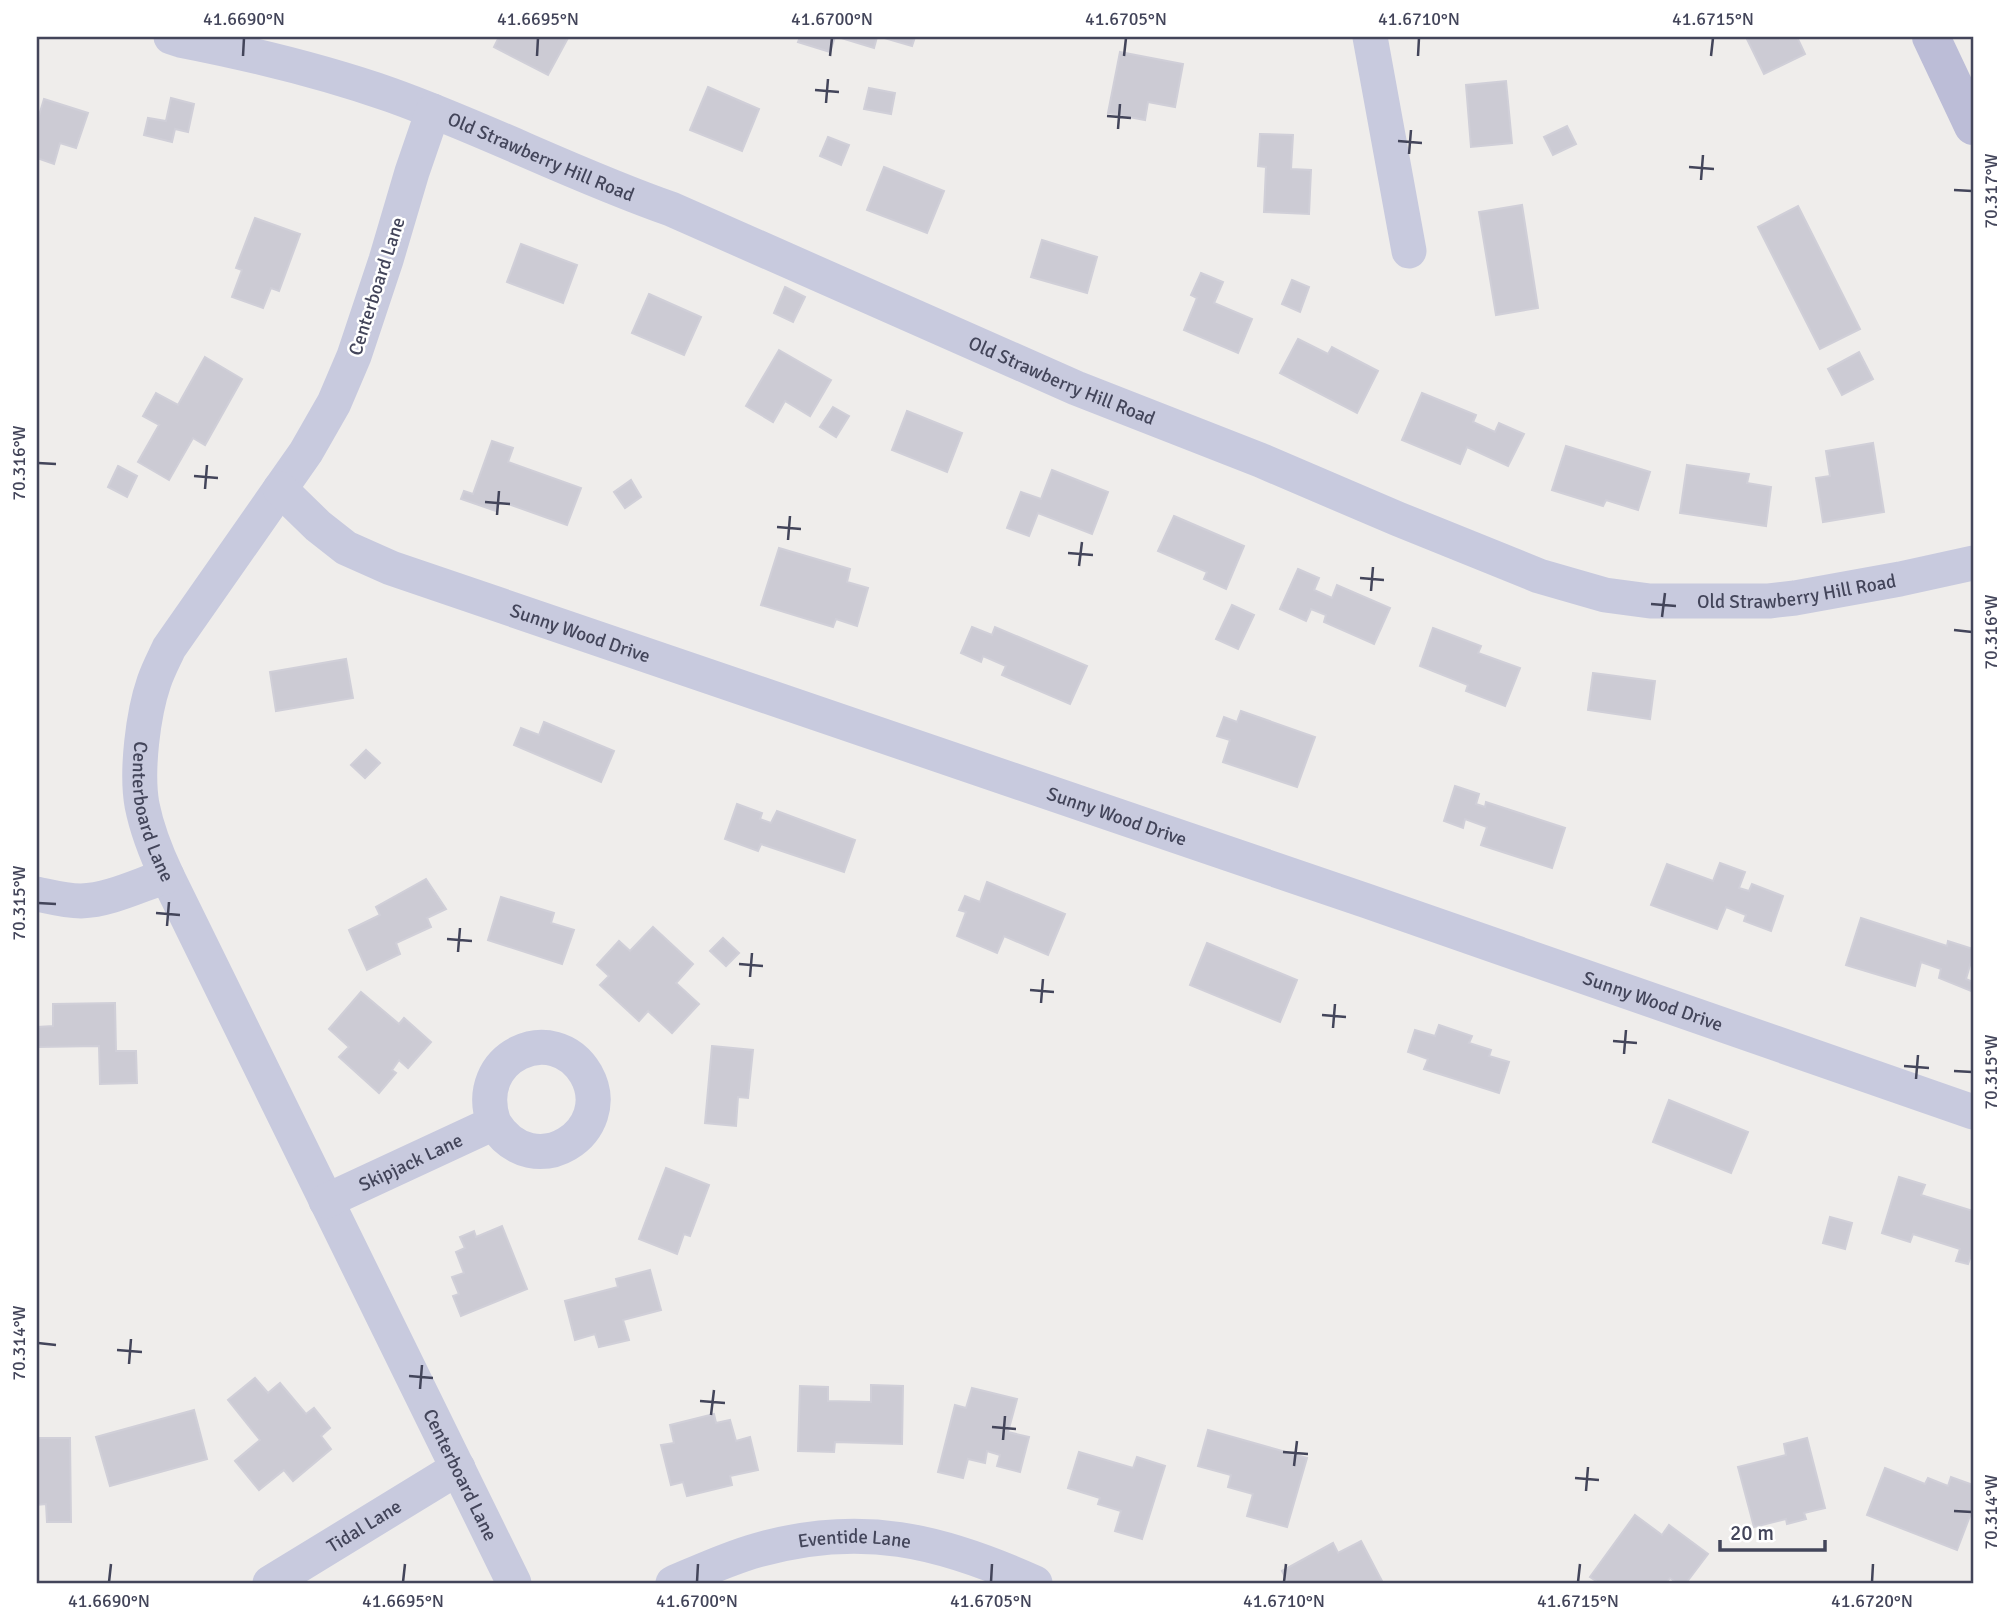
<svg xmlns="http://www.w3.org/2000/svg" width="2010" height="1620" font-family="Signika,sans-serif">
	<rect width="100%" height="100%" fill="#efedeb"/>
	<g fill="#cccbd4" stroke="#d0cfd8" stroke-width="2">
		<polygon points="499,37 566,37 568,38 548,75 494,47"/>
		<polygon points="800,37 835,37 830,52 798,42"/>
		<polygon points="838,37 877,37 874,48"/>
		<polygon points="881,37 915,37 912,46"/>
		<polygon points="1746,37 1797,37 1805,54 1764,74"/>
		<polygon points="1120,52 1183,64 1175,107 1148,102 1145,120 1108,113"/>
		<polygon points="1506,81 1512,143 1471,147 1466,85"/>
		<polygon points="708,87 759,109 742,151 690,130"/>
		<polygon points="869,88 895,93 891,114 864,109"/>
		<polygon points="171,98 194,104 188,132 175,129 172,142 144,135 148,118 166,121"/>
		<polygon points="44,99 88,113 76,148 60,143 54,164 37,158 37,122"/>
		<polygon points="1567,126 1576,144 1553,155 1544,137"/>
		<polygon points="1260,134 1293,135 1291,169 1311,170 1309,214 1264,212 1266,167 1258,166"/>
		<polygon points="828,137 849,145 841,165 820,156"/>
		<polygon points="884,167 944,191 927,233 867,210"/>
		<polygon points="1522,205 1538,308 1496,315 1479,212"/>
		<polygon points="1798,206 1860,329 1820,349 1758,227"/>
		<polygon points="255,218 300,234 279,291 271,288 263,308 232,297 242,270 236,268"/>
		<polygon points="1042,240 1097,257 1087,293 1031,277"/>
		<polygon points="521,244 577,265 563,303 507,282"/>
		<polygon points="1201,273 1223,282 1214,303 1252,319 1238,353 1184,330 1197,298 1191,295"/>
		<polygon points="1292,280 1309,287 1300,312 1282,304"/>
		<polygon points="785,287 805,297 793,322 774,313"/>
		<polygon points="649,294 701,317 684,355 632,333"/>
		<polygon points="1298,339 1328,354 1332,347 1378,371 1357,413 1280,373"/>
		<polygon points="779,350 831,380 810,416 785,401 773,422 746,406"/>
		<polygon points="1859,352 1873,379 1842,395 1828,369"/>
		<polygon points="205,357 242,379 205,445 193,438 169,480 138,462 159,425 143,416 156,393 178,405"/>
		<polygon points="1422,393 1476,415 1473,422 1495,432 1499,423 1524,434 1508,466 1467,447 1460,464 1402,440"/>
		<polygon points="833,407 849,416 836,437 820,427"/>
		<polygon points="907,411 962,433 947,472 892,450"/>
		<polygon points="492,441 513,448 508,462 581,488 567,525 500,501 496,511 461,499 464,491 473,494"/>
		<polygon points="1873,443 1884,512 1823,522 1816,478 1830,476 1826,451"/>
		<polygon points="1566,446 1650,472 1638,510 1606,500 1603,506 1552,490"/>
		<polygon points="1687,465 1749,474 1747,483 1771,487 1766,526 1680,513"/>
		<polygon points="118,466 137,476 127,497 108,487"/>
		<polygon points="1052,470 1108,492 1092,534 1038,513 1029,536 1007,528 1021,492 1041,499"/>
		<polygon points="631,480 641,497 625,508 614,492"/>
		<polygon points="1174,516 1244,546 1226,589 1204,579 1207,572 1158,551"/>
		<polygon points="779,548 850,569 847,582 868,588 857,626 836,619 833,627 761,605"/>
		<polygon points="1298,569 1319,578 1314,590 1332,598 1337,585 1390,608 1374,644 1324,622 1326,615 1311,609 1306,621 1280,609"/>
		<polygon points="1232,605 1254,615 1238,649 1216,639"/>
		<polygon points="972,627 992,635 995,627 1087,666 1070,704 1002,675 1006,666 983,656 981,662 961,653"/>
		<polygon points="1433,628 1481,646 1478,653 1520,668 1505,706 1466,691 1468,685 1420,666"/>
		<polygon points="346,659 353,698 276,711 270,672"/>
		<polygon points="1593,673 1655,681 1650,719 1588,710"/>
		<polygon points="1241,711 1315,737 1297,787 1223,762 1230,740 1217,736 1224,717 1237,722"/>
		<polygon points="544,722 614,751 601,782 514,745 521,728 539,735"/>
		<polygon points="366,750 380,763 365,778 351,765"/>
		<polygon points="1455,786 1479,794 1476,804 1485,807 1486,802 1565,828 1552,868 1481,845 1487,827 1465,819 1463,828 1444,821"/>
		<polygon points="737,804 762,813 760,819 771,823 777,811 855,840 844,872 761,844 758,851 725,839"/>
		<polygon points="1720,863 1745,872 1739,888 1749,891 1752,884 1783,896 1771,931 1744,921 1746,915 1726,907 1717,929 1651,905 1667,864 1713,881"/>
		<polygon points="426,879 446,909 427,918 431,927 396,943 400,954 367,970 349,930 380,915 376,907"/>
		<polygon points="987,882 1065,914 1048,955 1004,936 997,953 957,936 966,912 959,910 965,896 980,902"/>
		<polygon points="501,897 554,913 551,923 574,930 562,964 488,940"/>
		<polygon points="1861,918 1947,946 1948,941 1973,949 1973,955 1966,979 1973,982 1971,991 1939,978 1941,969 1921,962 1915,986 1846,965"/>
		<polygon points="653,927 693,964 676,983 699,1004 672,1033 648,1011 639,1021 600,985 609,976 597,965 619,941 630,951"/>
		<polygon points="723,938 739,953 726,966 710,951"/>
		<polygon points="1207,943 1297,980 1280,1022 1190,985"/>
		<polygon points="361,992 399,1024 404,1018 431,1042 408,1068 399,1060 392,1070 396,1073 379,1093 339,1057 349,1047 329,1029"/>
		<polygon points="115,1003 116,1051 136,1051 137,1083 100,1084 99,1046 38,1047 38,1027 53,1026 53,1004"/>
		<polygon points="1439,1025 1472,1036 1469,1043 1491,1050 1489,1056 1509,1062 1499,1093 1424,1069 1428,1059 1408,1052 1415,1030 1435,1036"/>
		<polygon points="712,1046 753,1050 748,1098 738,1097 736,1126 705,1123"/>
		<polygon points="1669,1100 1748,1132 1731,1173 1653,1142"/>
		<polygon points="666,1168 709,1185 690,1236 684,1234 677,1254 639,1239"/>
		<polygon points="1899,1177 1925,1185 1921,1195 1973,1211 1973,1253 1972,1253 1968,1264 1956,1261 1960,1249 1913,1234 1910,1242 1882,1233"/>
		<polygon points="1830,1217 1852,1223 1845,1249 1823,1243"/>
		<polygon points="502,1226 527,1289 461,1316 453,1296 459,1294 452,1277 464,1273 456,1252 465,1248 460,1237 474,1231 476,1237"/>
		<polygon points="650,1270 661,1310 623,1320 629,1340 599,1347 595,1334 575,1340 565,1301 618,1287 616,1279"/>
		<polygon points="255,1378 268,1393 280,1383 306,1414 314,1408 330,1428 321,1436 331,1449 293,1481 284,1470 259,1490 235,1461 260,1440 228,1400"/>
		<polygon points="871,1385 903,1386 902,1444 835,1442 834,1452 798,1451 800,1386 828,1387 828,1401 871,1402"/>
		<polygon points="972,1388 1017,1399 1008,1432 1029,1437 1020,1472 997,1466 1000,1455 987,1451 985,1463 968,1459 963,1478 938,1472 955,1405 966,1408"/>
		<polygon points="194,1410 207,1459 110,1486 96,1437"/>
		<polygon points="714,1414 716,1423 730,1420 736,1441 750,1437 758,1470 730,1476 732,1485 687,1496 683,1482 671,1485 661,1445 674,1443 670,1425"/>
		<polygon points="1208,1430 1307,1458 1287,1527 1247,1516 1253,1494 1228,1487 1231,1475 1198,1466"/>
		<polygon points="37,1438 70,1438 71,1522 47,1522 46,1504 37,1505"/>
		<polygon points="1807,1438 1825,1508 1804,1513 1806,1519 1787,1524 1786,1519 1754,1527 1738,1467 1786,1455 1784,1444"/>
		<polygon points="1079,1452 1133,1468 1137,1457 1165,1466 1142,1539 1115,1531 1121,1511 1098,1504 1100,1498 1068,1488"/>
		<polygon points="1885,1468 1925,1484 1928,1478 1948,1486 1951,1477 1973,1485 1973,1508 1957,1550 1867,1515"/>
		<polygon points="1635,1515 1662,1535 1669,1525 1708,1554 1686,1583 1677,1583 1670,1578 1666,1583 1599,1583 1590,1577"/>
		<polygon points="1361,1541 1383,1583 1288,1583 1282,1571 1333,1543 1338,1553"/>
	</g>
	<g fill="none" stroke-linecap="round" stroke-linejoin="round">
		<g stroke="#c8cade" stroke-width="35">
			<path id="s1" d="M171,37L180,40C252,54 322,71 391,95C486,129 576,176 671,209L1076,388L1260,460L1398,519L1539,576L1605,595L1650,601H1769L1795,598L1900,579L1973,563"/>
			<polyline points="1370,37 1409,251"/>
			<path id="s2" d="M433,111L412,172L386,260L354,356L334,403L306,452L169,648C164,659 158,670 154,682C143,714 136,771 142,805C147,830 156,853 167,876L514,1583"/>
			<path id="s3" d="M280,489L318,526L346,548L391,568L1367,901L1973,1112"/>
			<path d="M37,894C51,897 66,901 81,901C110,900 139,885 167,876"/>
			<path id="s4" d="M326,1201L494,1123C534,1187 618,1131 586,1074C554,1019 470,1056 494,1123"/>
			<path id="s5" d="M270,1583L458,1468"/>
			<path id="s6" d="M673,1583C701,1571 729,1558 758,1550C861,1521 940,1540 1035,1583"/>
		</g>
		<polyline stroke="#bcbdd7" stroke-width="38" points="1931,37 1973,126"/>
	</g>
	<path fill="none" stroke="#43455a" stroke-width="2.5" d="M243,56L244,38M537,56L538,38M830,56L832,38M1124,56L1126,38M1418,56L1419,38M1711,56L1713,38M815,90L839,92M826,103L828,79M1107,116L1131,118M1118,129L1120,104M1398,141L1422,143M1409,154L1411,130M1689,167L1714,169M1701,180L1703,155M1954,190L1972,191M38,463L56,464M194,476L218,478M205,489L207,465M485,502L510,504M497,515L499,491M777,527L801,529M788,540L790,516M1068,553L1093,555M1079,566L1082,542M1360,578L1384,580M1371,591L1373,567M1651,604L1676,606M1662,617L1665,593M1954,630L1972,632M38,903L56,904M156,913L180,915M167,926L169,902M447,939L472,941M458,952L460,928M739,964L763,966M750,977L752,953M1030,990L1054,992M1041,1003L1043,979M1322,1015L1346,1017M1333,1028L1335,1004M1613,1041L1637,1043M1624,1054L1626,1030M1904,1066L1929,1068M1954,1071L1972,1072M1916,1079L1918,1055M38,1343L56,1345M117,1350L142,1352M129,1364L131,1339M409,1376L433,1378M420,1389L422,1365M700,1401L725,1403M711,1415L714,1390M992,1427L1016,1429M1003,1440L1005,1416M1283,1452L1308,1454M1294,1466L1297,1441M1575,1478L1599,1480M1586,1491L1588,1467M1954,1511L1972,1512M109,1582L111,1564M403,1582L405,1564M697,1582L698,1564M991,1582L992,1564M1284,1582L1286,1564M1578,1582L1580,1564M1872,1582L1873,1564"/>
	<g text-anchor="middle" stroke-width="5" stroke-linejoin="round" paint-order="stroke">
		<g font-size="19" fill="#43455a" stroke="#fff">
			<text dy="7" stroke="none"><textPath href="#s1" startOffset="390">Old Strawberry Hill Road</textPath></text>
			<text transform="translate(376 286) rotate(-72)" y="7">Centerboard Lane</text>
			<text dy="7" stroke="none"><textPath href="#s1" startOffset="957">Old Strawberry Hill Road</textPath></text>
			<text dy="7" stroke="none"><textPath href="#s1" startOffset="1734">Old Strawberry Hill Road</textPath></text>
			<text dy="7" stroke="none"><textPath href="#s3" startOffset="338">Sunny Wood Drive</textPath></text>
			<text dy="7" stroke="none"><textPath href="#s2" startOffset="774">Centerboard Lane</textPath></text>
			<text dy="7" stroke="none"><textPath href="#s3" startOffset="905">Sunny Wood Drive</textPath></text>
			<text dy="7" stroke="none"><textPath href="#s3" startOffset="1472">Sunny Wood Drive</textPath></text>
			<text dy="7" stroke="none"><textPath href="#s4" startOffset="93">Skipjack Lane</textPath></text>
			<text dy="7" stroke="none"><textPath href="#s2" startOffset="1508">Centerboard Lane</textPath></text>
			<text dy="7" stroke="none"><textPath href="#s5" startOffset="110">Tidal Lane</textPath></text>
			<text dy="7" stroke="none"><textPath href="#s6" startOffset="189">Eventide Lane</textPath></text>
		</g>
	</g>
	<rect width="2010" height="1620" fill="none" stroke="#ffffff" stroke-width="77"/>
	<path d="M1720 1540v10h105v-10" fill="none" stroke="#43455a" stroke-width="3.5"/>
	<text x="1730" y="1540" font-size="21" fill="#43455a" stroke="#ffffff" stroke-width="5" paint-order="stroke">20 m</text>
	<rect x="38" y="38" width="1934" height="1544" fill="none" stroke="#43455a" stroke-width="2.5"/>
	<g font-size="18" text-anchor="middle" fill="#43455a">
		<text x="244" y="25">41.6690°N</text>
		<text x="538" y="25">41.6695°N</text>
		<text x="832" y="25">41.6700°N</text>
		<text x="1126" y="25">41.6705°N</text>
		<text x="1419" y="25">41.6710°N</text>
		<text x="1713" y="25">41.6715°N</text>
		<text transform="translate(1991 191) rotate(-90)" y="6">70.317°W</text>
		<text transform="translate(19 463) rotate(-90)" y="6">70.316°W</text>
		<text transform="translate(1991 632) rotate(-90)" y="6">70.316°W</text>
		<text transform="translate(19 903) rotate(-90)" y="6">70.315°W</text>
		<text transform="translate(1991 1072) rotate(-90)" y="6">70.315°W</text>
		<text transform="translate(19 1343) rotate(-90)" y="6">70.314°W</text>
		<text transform="translate(1991 1512) rotate(-90)" y="6">70.314°W</text>
		<text x="109" y="1607">41.6690°N</text>
		<text x="403" y="1607">41.6695°N</text>
		<text x="697" y="1607">41.6700°N</text>
		<text x="991" y="1607">41.6705°N</text>
		<text x="1284" y="1607">41.6710°N</text>
		<text x="1578" y="1607">41.6715°N</text>
		<text x="1872" y="1607">41.6720°N</text>
	</g>
</svg>
